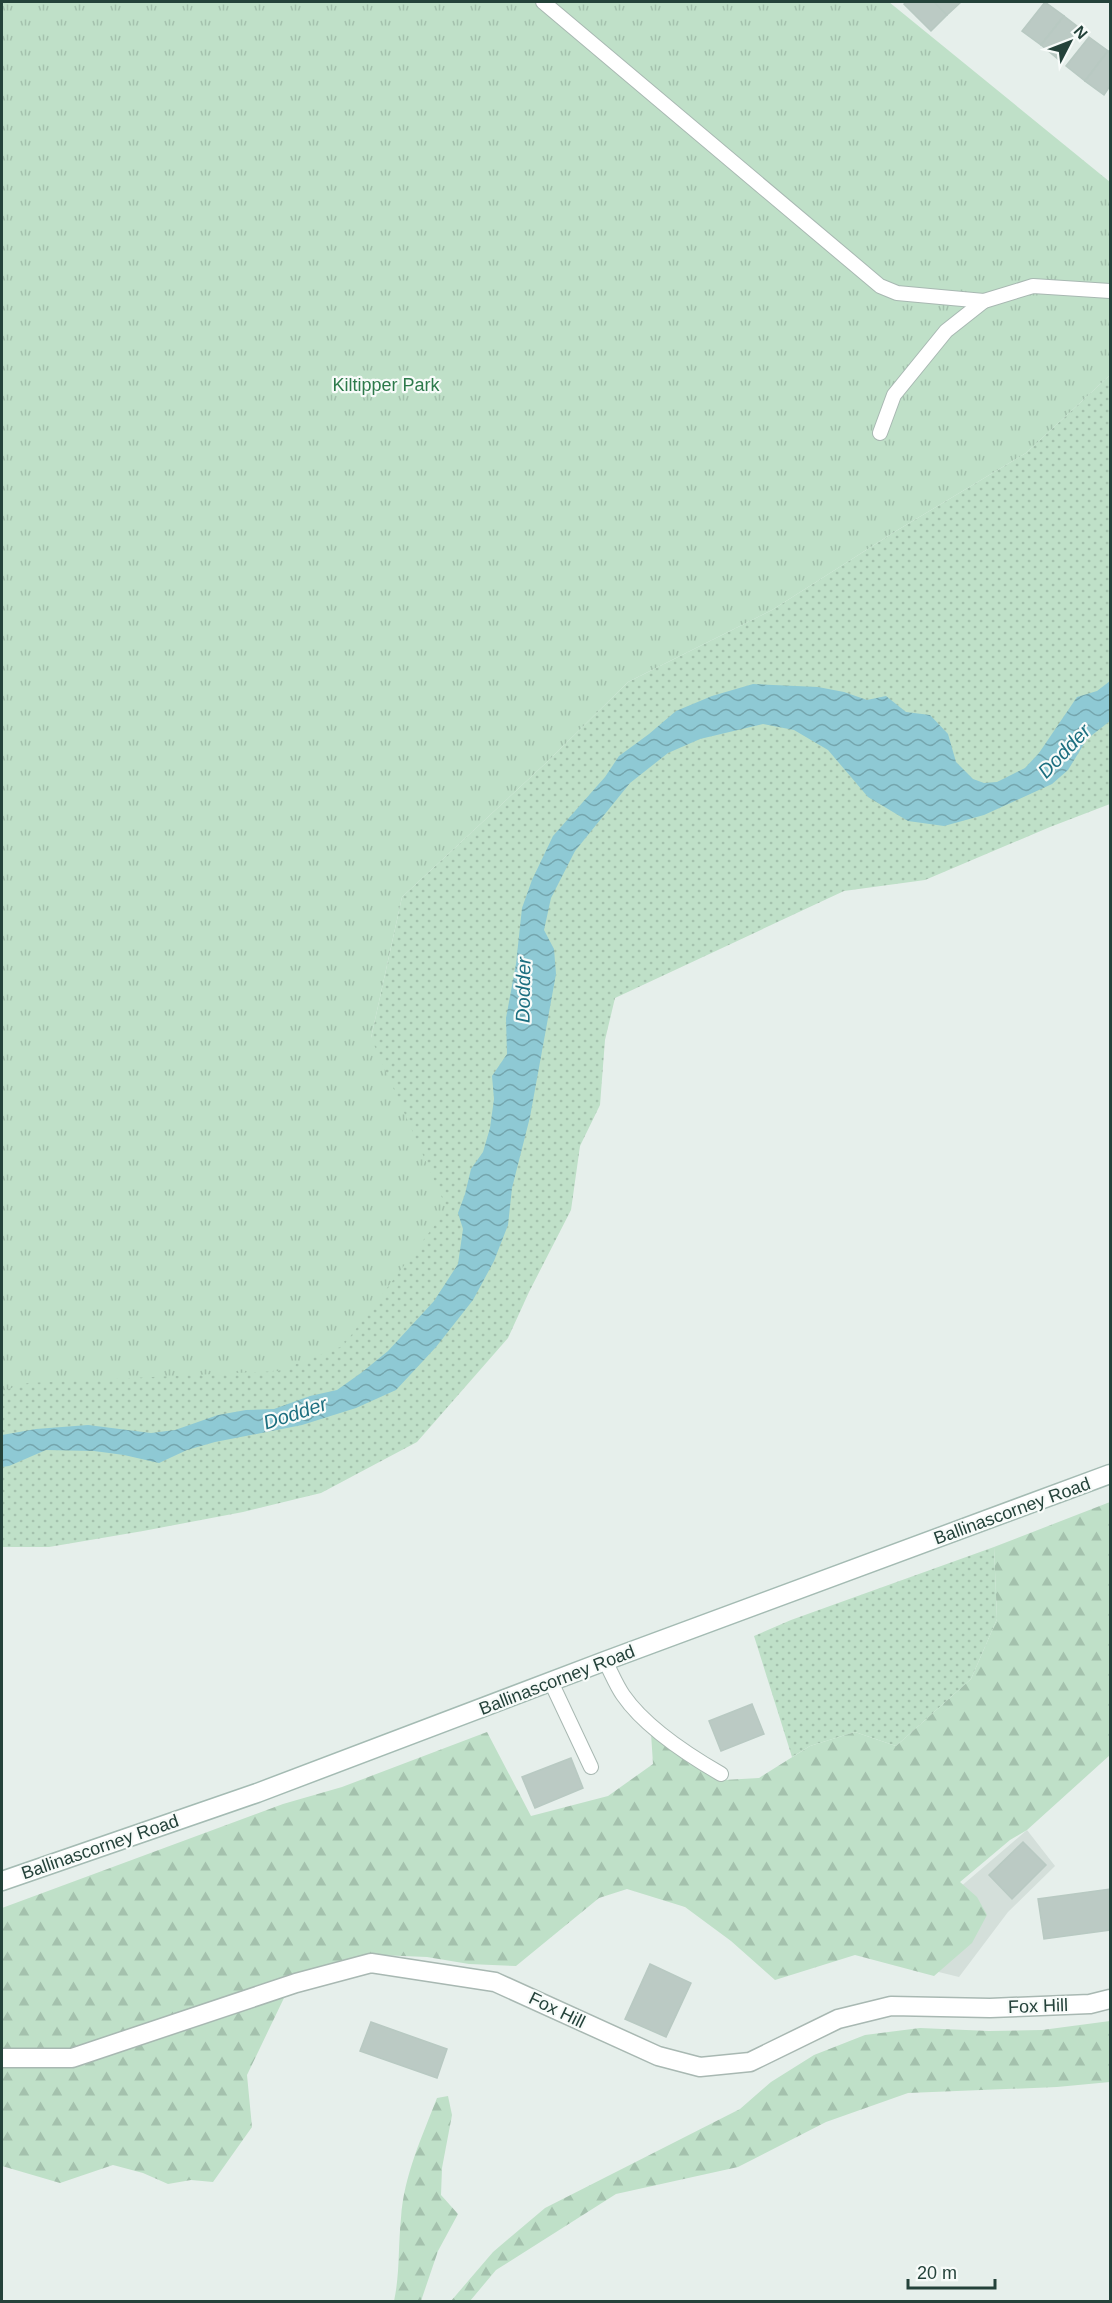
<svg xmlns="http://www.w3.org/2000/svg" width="1112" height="2303" font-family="Arial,sans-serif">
	<defs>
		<pattern id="grass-dots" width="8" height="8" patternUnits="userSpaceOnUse" patternTransform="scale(1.5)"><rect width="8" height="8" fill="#bfe0c8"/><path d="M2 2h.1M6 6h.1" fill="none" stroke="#a4c1ad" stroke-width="1.8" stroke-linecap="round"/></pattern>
		<pattern id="forest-firs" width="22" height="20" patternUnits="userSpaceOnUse" patternTransform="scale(1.5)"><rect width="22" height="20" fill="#bfe0c8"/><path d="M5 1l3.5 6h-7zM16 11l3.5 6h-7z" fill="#a4c1ad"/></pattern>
		<pattern id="park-tufts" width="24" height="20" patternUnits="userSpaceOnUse" patternTransform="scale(1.5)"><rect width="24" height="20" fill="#bfe0c8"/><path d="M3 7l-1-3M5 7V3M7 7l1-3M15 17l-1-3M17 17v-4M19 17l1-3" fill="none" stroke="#a4c1ad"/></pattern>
		<pattern id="water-waves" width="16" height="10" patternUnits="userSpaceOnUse" patternTransform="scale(1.5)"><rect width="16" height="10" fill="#8ec9d4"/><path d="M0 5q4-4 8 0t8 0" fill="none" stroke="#74a5ad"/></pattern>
	</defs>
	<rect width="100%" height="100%" fill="#e6efeb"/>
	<polygon fill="#d4dfda" points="1027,1830 1055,1866 1008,1912 959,1977 878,1957"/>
	<g fill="url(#grass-dots)">
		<polygon points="1110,375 1110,804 1050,827 925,880 844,891 615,998 605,1040 600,1105 580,1146 571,1210 529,1292 508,1338 417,1442 321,1493 243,1512 143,1531 49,1547 2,1547 2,1356 371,1038 402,897 548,761 628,682 772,610 896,531 1026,453"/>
		<polygon points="994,1547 997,1619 971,1679 896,1746 855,1732 810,1746 792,1757 754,1636 791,1620"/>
	</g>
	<g fill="url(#forest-firs)">
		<polygon points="1110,1502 1110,1755 1027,1830 1010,1840 960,1882 977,1897 987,1915 972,1943 934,1976 855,1955 775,1980 731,1941 685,1907 627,1889 599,1898 516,1966 469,1964 427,1957 378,1955 295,1975 247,2075 252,2127 213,2182 191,2180 168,2184 143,2173 113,2165 60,2183 2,2166 2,1908 283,1804 342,1787 487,1732 531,1816 608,1796 653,1764 651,1733 683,1759 724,1780 759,1778 810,1746 855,1732 896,1746 971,1679 997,1619 994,1547"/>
		<polygon points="1110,2021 1110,2082 1057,2087 908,2093 826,2122 738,2167 616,2194 496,2270 470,2301 451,2301 493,2252 545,2208 740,2109 771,2082 814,2055 865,2035 920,2028 989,2031 1042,2030"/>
		<path d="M448,2096L452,2115L442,2168L441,2195L458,2214L438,2251L421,2301H394C400,2274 398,2246 401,2218C404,2175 422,2137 437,2098Z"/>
	</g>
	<polygon fill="url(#park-tufts)" points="2,2 889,2 1110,182 1110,375 1026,453 896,531 772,610 628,682 548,761 402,897 371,1038 447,1209 343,1346 278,1371 28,1383 2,1391"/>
	<polygon fill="url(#water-waves)" points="1110,681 1110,721 1087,739 1068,770 1052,784 984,815 944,826 908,821 868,797 828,750 794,730 763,724 700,739 668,753 630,783 575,851 551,898 544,930 554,949 556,974 530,1117 512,1188 508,1225 494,1261 473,1300 436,1347 396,1390 356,1408 302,1425 215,1442 187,1450 159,1463 124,1455 94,1451 46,1450 9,1466 2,1467 2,1435 36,1429 88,1425 151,1433 175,1430 218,1415 246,1410 274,1409 310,1396 337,1390 361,1373 388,1351 434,1301 458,1264 463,1229 458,1213 465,1194 471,1169 483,1152 490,1128 494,1099 492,1076 507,1054 506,1018 516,964 522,908 532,880 553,836 605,777 619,756 649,734 676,711 712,696 753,684 818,687 844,692 867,700 886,696 906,712 930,715 948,734 956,762 973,779 984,783 997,782 1025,768 1039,753 1077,697 1097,691"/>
	<g fill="#bbcac4" stroke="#b8c9c2" stroke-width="1.5">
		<polygon points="907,2 934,2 947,15 931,31 904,4"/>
		<polygon points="934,2 961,2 947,15"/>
		<polygon points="1045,2 1064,16 1041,45 1022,31"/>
		<polygon points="1064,16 1082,30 1059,60 1041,45"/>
		<polygon points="1089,37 1108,51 1085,81 1066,66"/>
		<polygon points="1108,51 1110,53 1110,86 1104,95 1085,81"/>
		<polygon points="752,1704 764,1734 721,1751 709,1721"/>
		<polygon points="571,1758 583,1788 535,1808 522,1777"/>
		<polygon points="1023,1842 1046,1865 1012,1899 989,1875"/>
		<polygon points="1110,1889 1110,1930 1044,1939 1038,1899"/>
		<polygon points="650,1964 691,1983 666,2037 625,2019"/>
		<polygon points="371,2022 447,2049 437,2078 360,2051"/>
	</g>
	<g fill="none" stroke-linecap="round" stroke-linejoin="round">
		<defs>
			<g id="service">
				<polyline points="543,2 880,286 897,293 984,301"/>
				<polyline points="880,433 894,395 946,331 984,301 1033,286 1110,291"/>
				<path d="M605,1661C611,1672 616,1685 623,1695C645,1727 688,1755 721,1774"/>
				<polyline points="551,1682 591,1767"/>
			</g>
			<polyline id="minor" points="2,2058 72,2058 296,1983 371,1963 495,1982 658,2056 700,2067 750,2062 838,2019 891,2006 990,2008 1090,2004 1110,1999"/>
			<polyline id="secondary" points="2,1881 257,1793 605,1661 1110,1474"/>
		</defs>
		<use href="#service" stroke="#a8b8b2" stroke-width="16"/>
		<use href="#minor" stroke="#a8b8b2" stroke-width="21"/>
		<use href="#secondary" stroke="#a4bbb3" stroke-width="21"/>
		<use href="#service" stroke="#fff" stroke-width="14"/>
		<use href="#minor" stroke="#fff" stroke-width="18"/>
		<use href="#secondary" stroke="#fff" stroke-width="18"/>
	</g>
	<g text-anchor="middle" stroke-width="4.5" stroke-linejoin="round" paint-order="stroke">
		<g font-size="18" fill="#2d7a4b" stroke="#f7fbf9">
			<text x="386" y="391">Kiltipper Park</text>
		</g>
		<g font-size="18" fill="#24423a" stroke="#f7fbf9">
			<text transform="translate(1012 1511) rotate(-20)" y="6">Ballinascorney Road</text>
			<text transform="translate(557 1680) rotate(-21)" y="6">Ballinascorney Road</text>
			<text transform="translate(100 1847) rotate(-19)" y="6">Ballinascorney Road</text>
			<text transform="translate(1038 2006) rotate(-2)" y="6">Fox Hill</text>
			<text transform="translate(557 2010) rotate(26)" y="6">Fox Hill</text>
		</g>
		<g font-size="20" font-style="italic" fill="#1c6f80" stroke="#f7fbf9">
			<text transform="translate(1064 751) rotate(-46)" y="7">Dodder</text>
			<text transform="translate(523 990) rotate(-89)" y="7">Dodder</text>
			<text transform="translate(295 1413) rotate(-18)" y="7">Dodder</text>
		</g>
	</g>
	<rect width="1112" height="2303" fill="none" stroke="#24423a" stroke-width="6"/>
	<g transform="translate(1070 42) rotate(48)" stroke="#f7fbf9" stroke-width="4.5" paint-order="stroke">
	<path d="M0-4.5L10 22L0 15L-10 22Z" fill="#24423a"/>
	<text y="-9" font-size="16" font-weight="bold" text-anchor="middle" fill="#24423a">N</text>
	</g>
	<path d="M908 2279v9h87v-9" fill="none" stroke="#24423a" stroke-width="3"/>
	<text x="917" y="2279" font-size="18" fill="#24423a" stroke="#f7fbf9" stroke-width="4.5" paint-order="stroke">20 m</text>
</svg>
